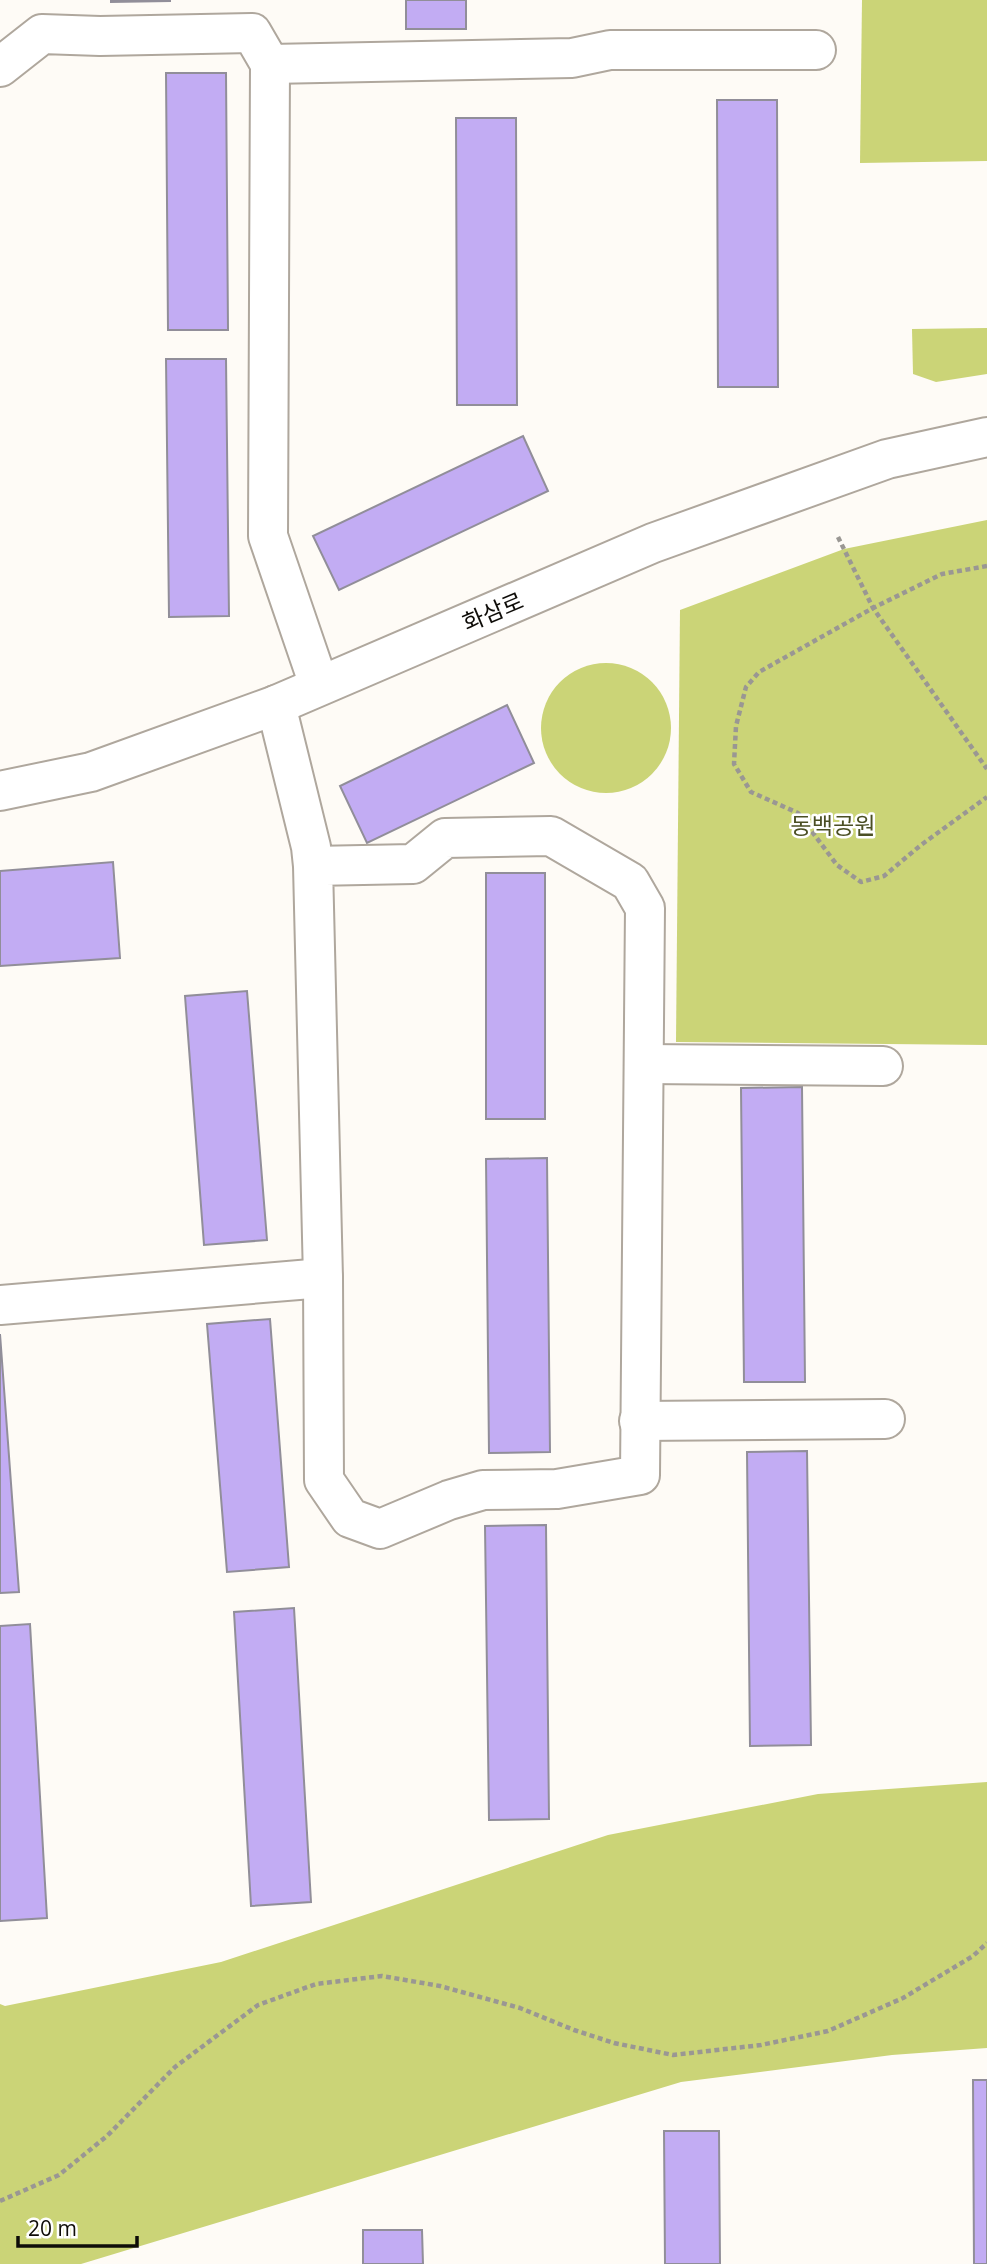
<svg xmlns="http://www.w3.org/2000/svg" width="987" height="2264" font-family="'Open Sans','Noto Sans KR',sans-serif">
	<rect width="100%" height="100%" fill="#fefbf6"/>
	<g fill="#cbd477">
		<polygon points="862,0 987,0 987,161 860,163"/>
		<polygon points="987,328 987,374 936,382 913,374 912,329"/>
		<polygon points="987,520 987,1045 676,1042 680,610 844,549"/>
		<circle cx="606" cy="728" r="65"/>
		<polygon points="987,1782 987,2048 892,2055 681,2082 81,2264 0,2264 0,2004 5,2006 221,1962 608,1835 818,1794"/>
	</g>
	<g fill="#c2acf3" stroke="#918e99" stroke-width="2">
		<polygon points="111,0 170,0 170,1 111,2"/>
		<rect x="406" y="0" width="60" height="29"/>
		<polygon points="166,73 226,73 228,330 168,330"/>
		<polygon points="717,100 777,100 778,387 718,387"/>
		<polygon points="456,118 516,118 517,405 457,405"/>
		<polygon points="166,359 226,359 229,616 169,617"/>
		<polygon points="523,436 548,491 339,590 313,536"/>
		<polygon points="507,705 534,763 367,843 340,786"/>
		<polygon points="113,862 120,958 0,966 0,871"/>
		<rect x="486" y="873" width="59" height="246"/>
		<polygon points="247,991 267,1240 204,1245 185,996"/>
		<polygon points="802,1087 805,1382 744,1382 741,1088"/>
		<polygon points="547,1158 550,1452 489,1453 486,1159"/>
		<polygon points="270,1319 289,1567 227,1572 207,1324"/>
		<polygon points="0,1334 19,1592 0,1593"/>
		<polygon points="807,1451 811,1745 750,1746 747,1452"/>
		<polygon points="546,1525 549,1819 489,1820 485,1526"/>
		<polygon points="294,1608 311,1902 251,1906 234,1612"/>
		<polygon points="30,1624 47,1918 0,1921 0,1626"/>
		<polygon points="973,2080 987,2080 987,2264 974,2264"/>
		<polygon points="664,2131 719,2131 720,2264 665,2264"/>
		<polygon points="363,2230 422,2230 423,2264 363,2264"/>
	</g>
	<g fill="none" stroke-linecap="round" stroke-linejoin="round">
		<defs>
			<g id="minor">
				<polyline points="270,64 572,58 610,50 816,50"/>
				<polyline points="0,67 42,34 100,36 252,33 270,64 268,536 319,685"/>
				<polyline points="276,705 311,847 313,866 323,1278 324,1480 350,1518 380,1529 449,1500 483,1490 557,1489 640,1475 645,908 630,882 551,836 445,838 413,864 313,866"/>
				<polyline points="0,791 91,772 276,705 653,543 887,459 987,437"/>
				<polyline points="644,1064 883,1066"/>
				<polyline points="0,1305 323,1278"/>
				<polyline points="639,1421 885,1419"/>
			</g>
		</defs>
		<use href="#minor" stroke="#afa79d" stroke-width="42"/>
		<g stroke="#9a9793" stroke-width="4.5" stroke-dasharray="5 3.5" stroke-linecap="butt">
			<polyline points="838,537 873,608 987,769"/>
			<polyline points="987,566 942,574 873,608 759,672 746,687 736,726 734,764 751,792 798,813 837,865 861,882 884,876 921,845 987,797"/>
			<polyline points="0,2201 59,2175 107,2136 175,2067 258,2005 316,1984 382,1976 440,1986 520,2008 574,2030 614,2043 673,2055 761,2045 828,2031 903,1998 973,1956 987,1943"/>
		</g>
		<use href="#minor" stroke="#fff" stroke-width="38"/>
	</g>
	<g text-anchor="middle" stroke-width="5" stroke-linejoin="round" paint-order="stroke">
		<g font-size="23" fill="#0e0c08" stroke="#fff">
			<text transform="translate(493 612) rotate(-23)" y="8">화삼로</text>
		</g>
		<g font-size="23" fill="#4b4f24" stroke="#fff">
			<text x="833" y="834">동백공원</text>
		</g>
	</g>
	<path d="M18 2236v10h119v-10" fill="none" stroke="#0e0c08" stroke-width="3.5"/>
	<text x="28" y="2236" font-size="21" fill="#0e0c08" stroke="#ffffff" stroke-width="5" paint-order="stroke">20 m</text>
</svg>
